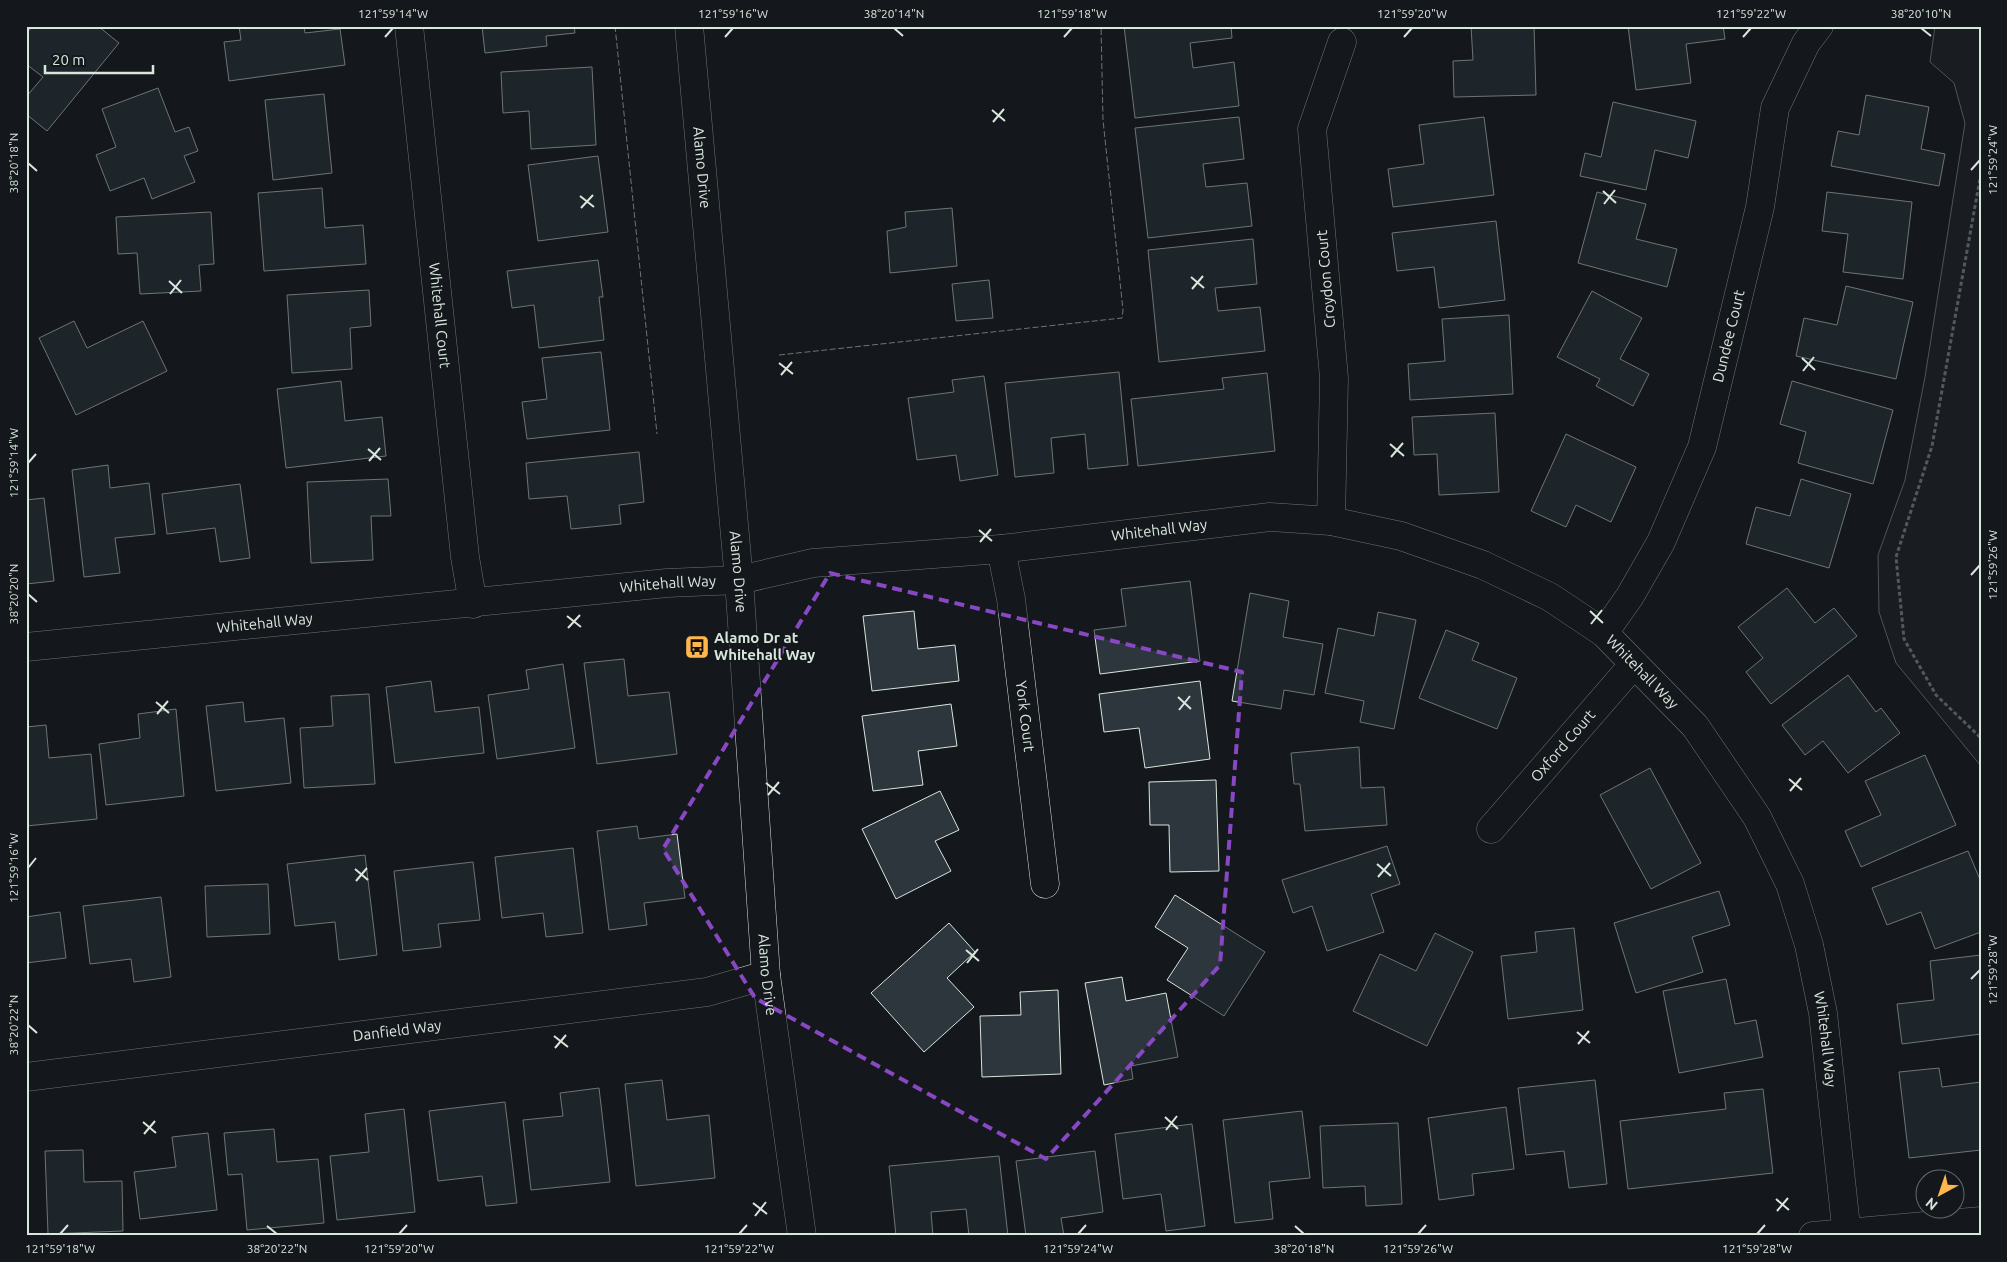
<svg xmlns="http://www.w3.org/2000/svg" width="2007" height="1262" font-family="Ubuntu,sans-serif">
	<rect width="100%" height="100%" fill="#14181c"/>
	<polygon fill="#202428" stroke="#939e99" points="1935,26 1981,26 1981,766 1896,663 1879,612 1878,555 1905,480 1925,377 1965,123 1954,83 1930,62"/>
	<g fill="#2c363c" stroke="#d8e6dc">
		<polygon points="33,26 82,26 86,29 88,26 98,26 119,43 47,131 26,114 26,97 43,77 26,64 26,34"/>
		<polygon points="239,26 304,26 305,33 340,29 345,65 229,81 224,42 241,40"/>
		<polygon points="482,26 574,26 575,33 546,36 547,46 485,53"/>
		<polygon points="1124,26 1231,26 1232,38 1190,43 1193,68 1234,62 1239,106 1135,118"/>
		<polygon points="1471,26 1534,26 1536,95 1454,97 1453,61 1473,60"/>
		<polygon points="1628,26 1723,26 1725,39 1686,44 1691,83 1636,90"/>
		<polygon points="592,67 596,145 531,149 529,111 503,113 501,72"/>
		<polygon points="158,88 175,132 189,127 198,151 184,156 195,182 152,199 144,178 110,191 96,155 116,147 102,109"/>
		<polygon points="324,94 332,173 273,180 265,100"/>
		<polygon points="1866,95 1929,107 1921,149 1945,154 1939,186 1831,166 1838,131 1859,135"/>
		<polygon points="1613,102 1696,121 1688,158 1655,150 1646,190 1580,176 1585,153 1601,157"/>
		<polygon points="1239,117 1244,159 1203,164 1206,187 1247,183 1252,226 1148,238 1135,128"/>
		<polygon points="1484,117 1494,195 1393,207 1388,169 1424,164 1419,125"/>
		<polygon points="598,156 608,232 538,241 528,165"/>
		<polygon points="322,188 325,228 363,225 366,264 264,271 258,193"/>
		<polygon points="1597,192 1646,204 1636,239 1677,249 1667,287 1578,263"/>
		<polygon points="1827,192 1912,202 1903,279 1843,272 1848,234 1822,231"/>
		<polygon points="952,208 957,266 890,273 887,231 906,227 905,212"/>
		<polygon points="211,212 214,264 199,265 201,291 140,294 137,253 118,254 116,217"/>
		<polygon points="1496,221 1505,300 1439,308 1434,267 1397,271 1392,233"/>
		<polygon points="1253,239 1257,284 1215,288 1218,311 1260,307 1265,351 1159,362 1148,250"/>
		<polygon points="598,260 603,297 599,297 604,340 539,348 534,305 512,308 507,271"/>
		<polygon points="989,280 993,318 956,321 952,284"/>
		<polygon points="1846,286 1913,302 1896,379 1796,356 1804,318 1837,325"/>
		<polygon points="369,290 371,326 350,328 352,369 292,373 287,295"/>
		<polygon points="1592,291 1642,318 1620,359 1649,374 1633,406 1596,386 1600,379 1557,357"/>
		<polygon points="1509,315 1513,394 1410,400 1408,364 1445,361 1442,319"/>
		<polygon points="74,321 87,348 143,321 167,371 76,415 39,338"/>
		<polygon points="601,352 610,430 527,439 522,402 547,399 542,358"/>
		<polygon points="1119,372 1128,465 1088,469 1085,434 1051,438 1054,473 1015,477 1005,383"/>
		<polygon points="1267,373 1275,451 1138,466 1131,399 1224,389 1222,378"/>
		<polygon points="984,376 998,475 960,481 956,455 917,460 908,398 954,392 952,380"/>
		<polygon points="341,381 345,421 382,417 386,456 286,468 277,389"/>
		<polygon points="1792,381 1893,410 1873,484 1798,463 1806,432 1780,424"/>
		<polygon points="1495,413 1499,492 1439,495 1437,454 1414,455 1412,417"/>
		<polygon points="1566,434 1636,467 1611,522 1576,505 1566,527 1531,511"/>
		<polygon points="639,452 644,502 619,505 621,524 571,529 567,496 529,499 526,463"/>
		<polygon points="108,465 110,488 149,483 155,534 115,538 120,573 84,577 72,470"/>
		<polygon points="388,479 391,516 371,516 373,560 311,563 307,482"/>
		<polygon points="1801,479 1851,494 1829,568 1746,544 1756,507 1790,516"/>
		<polygon points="240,484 250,558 220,562 215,528 167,534 162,494"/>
		<polygon points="44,498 54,581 26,584 26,500"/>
		<polygon points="1190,581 1200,661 1100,674 1094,630 1126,626 1121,589"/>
		<polygon points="1787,588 1815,623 1834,608 1857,636 1771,704 1746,672 1763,658 1738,627"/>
		<polygon points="1250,593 1289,601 1283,637 1323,644 1314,695 1284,690 1281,709 1232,701"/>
		<polygon points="914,611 918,649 955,645 959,681 872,691 863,616"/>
		<polygon points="1378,612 1416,620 1394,729 1360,722 1364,701 1325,693 1338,628 1374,636"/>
		<polygon points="1446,630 1479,643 1472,660 1517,678 1497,729 1419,698"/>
		<polygon points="624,659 628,696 669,692 677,754 597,764 584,663"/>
		<polygon points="563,664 575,748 497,759 488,695 529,689 526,670"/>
		<polygon points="1848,675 1876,712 1881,708 1900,733 1848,773 1823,741 1805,755 1782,725"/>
		<polygon points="431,681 435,712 479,707 484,753 395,763 386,687"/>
		<polygon points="1200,681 1210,759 1145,768 1139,728 1104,732 1099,694"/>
		<polygon points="369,694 375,784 304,788 300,728 333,726 331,696"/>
		<polygon points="243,702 245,722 284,718 291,783 216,791 206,706"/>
		<polygon points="951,704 957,746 918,751 923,785 873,791 862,716"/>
		<polygon points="176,709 184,796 106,805 99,744 140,738 138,714"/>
		<polygon points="46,725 49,758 91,754 97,819 26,826 26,727"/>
		<polygon points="1359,747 1361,788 1384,787 1387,825 1305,831 1300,784 1294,784 1291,753"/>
		<polygon points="1925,755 1956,825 1861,867 1845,831 1881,815 1865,781"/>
		<polygon points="1650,768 1701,863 1651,889 1600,795"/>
		<polygon points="1216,780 1219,871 1170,872 1169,825 1150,825 1149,782"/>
		<polygon points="940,791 959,830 935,841 951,871 896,899 862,829"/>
		<polygon points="637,826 639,839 677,834 685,898 644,903 647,925 609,930 597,831"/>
		<polygon points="1387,846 1400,884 1371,894 1384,932 1327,951 1312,906 1293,913 1282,880"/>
		<polygon points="573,848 583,933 546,937 543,913 502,918 495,857"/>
		<polygon points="1968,851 1981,882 1981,932 1935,949 1921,912 1887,925 1872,888"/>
		<polygon points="365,855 377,955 339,960 335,922 295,926 287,864"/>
		<polygon points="473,862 480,920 438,924 441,947 403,951 394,871"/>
		<polygon points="268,884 270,934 207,937 205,886"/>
		<polygon points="1719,891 1730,925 1692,937 1703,972 1636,993 1614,923"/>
		<polygon points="1175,895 1265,952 1224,1016 1167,980 1188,948 1155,927"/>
		<polygon points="161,897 171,977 134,982 131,959 90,964 83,906"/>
		<polygon points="60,912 66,958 26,963 26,917"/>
		<polygon points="949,923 975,952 947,978 974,1007 924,1052 871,993"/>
		<polygon points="1574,928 1583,1010 1508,1019 1501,956 1537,952 1535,932"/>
		<polygon points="1435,933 1473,952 1427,1046 1353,1011 1380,954 1416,971"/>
		<polygon points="1981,955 1981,1034 1902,1044 1897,1004 1934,1000 1930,961"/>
		<polygon points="1122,977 1126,1001 1166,993 1178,1057 1131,1066 1133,1079 1104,1085 1085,983"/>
		<polygon points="1726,979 1735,1024 1756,1020 1763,1057 1679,1073 1663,991"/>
		<polygon points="1058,990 1061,1074 982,1077 980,1016 1021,1015 1020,992"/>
		<polygon points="1939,1068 1942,1087 1981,1082 1981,1150 1909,1158 1899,1072"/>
		<polygon points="662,1080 667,1120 709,1115 715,1178 636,1186 625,1084"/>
		<polygon points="1595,1080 1607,1184 1569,1188 1564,1151 1526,1155 1518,1088"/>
		<polygon points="599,1088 610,1182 531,1190 523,1120 563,1116 560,1093"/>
		<polygon points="1763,1089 1773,1173 1628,1189 1620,1121 1726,1109 1724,1093"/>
		<polygon points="505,1102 517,1203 486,1206 482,1176 438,1181 429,1111"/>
		<polygon points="1506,1107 1514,1169 1472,1174 1474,1195 1439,1200 1428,1118"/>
		<polygon points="404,1109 415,1212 337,1220 330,1156 369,1152 365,1114"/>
		<polygon points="1302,1111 1310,1178 1269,1182 1273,1219 1235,1223 1223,1120"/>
		<polygon points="1398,1123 1402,1204 1366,1206 1365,1186 1323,1188 1320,1126"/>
		<polygon points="1192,1124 1205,1226 1166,1231 1161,1194 1123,1199 1115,1134"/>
		<polygon points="274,1129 277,1162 318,1159 324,1223 247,1230 242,1174 228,1175 224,1133"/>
		<polygon points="208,1133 217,1210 140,1219 134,1172 176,1167 172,1137"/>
		<polygon points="83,1150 84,1182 122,1181 123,1231 48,1234 45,1151"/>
		<polygon points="1095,1151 1103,1212 1061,1218 1064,1236 1026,1236 1016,1161"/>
		<polygon points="999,1156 1008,1236 969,1236 966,1209 931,1212 933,1236 896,1236 889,1166"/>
	</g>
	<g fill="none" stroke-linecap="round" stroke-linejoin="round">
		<defs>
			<g id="minor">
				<path id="s1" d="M409,26L465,557L473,604"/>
				<polyline points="1331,521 1334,378 1312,129 1342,42"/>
				<path id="s2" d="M1001,549L1011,599L1045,884"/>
				<path id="s3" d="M1604,633L1630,596L1661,542L1702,447L1760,207L1775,108L1806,43L1819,26"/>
				<path id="s4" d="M26,647L667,583L739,580L813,563L1001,549L1270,517L1331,521L1401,536L1483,565L1550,597L1604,633L1695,726L1757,817L1790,884L1809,945L1823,1013L1847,1236"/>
				<path id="s5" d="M1491,829L1634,664"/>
				<path id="s6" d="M26,1077L707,992L766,975"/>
				<polyline points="1813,1236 1981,1221"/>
			</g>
			<g id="major">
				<path id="s7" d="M689,26L739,580L766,975L802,1236"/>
			</g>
		</defs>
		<use href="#minor" stroke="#d8e6dc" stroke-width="29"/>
		<use href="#major" stroke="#d8e6dc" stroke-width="29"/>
		<polyline stroke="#9da8a2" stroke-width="3" stroke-dasharray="4 2.5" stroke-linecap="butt" points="1981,173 1932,446 1896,557 1904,639 1936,695 1981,738"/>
		<use href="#minor" stroke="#14181c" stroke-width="28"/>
		<use href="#major" stroke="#14181c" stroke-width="28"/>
		<g stroke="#d8e6dc" stroke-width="1" stroke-dasharray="6 2.5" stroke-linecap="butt">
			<polyline points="615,26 657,434"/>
			<polyline points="779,355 1122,318 1123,310 1103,120 1101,26"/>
			<polyline points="522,1236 527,1235"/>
		</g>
	</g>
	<path d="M0 0H2007V1262H0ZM830,573L1242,672L1220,965L1046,1159L755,998L663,849Z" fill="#14181c" fill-opacity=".55" fill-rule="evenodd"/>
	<path fill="none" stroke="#8948c3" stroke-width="4" stroke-dasharray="10 6" stroke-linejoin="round" d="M830,573L1242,672L1220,965L1046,1159L755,998L663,849Z"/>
	<path fill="none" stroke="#d8e6dc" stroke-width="2" d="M894,28L903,36M1921,28L1931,36M385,37L393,28M725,37L733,28M1064,37L1072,28M1404,37L1412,28M1743,37L1751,28M992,110L1005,121M993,122L1004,109M28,163L37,171M1971,170L1980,160M1603,191L1616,203M580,196L594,207M1604,204L1615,190M581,208L593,195M1191,277L1204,288M169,281L182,293M1192,289L1203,276M170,294L181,280M1802,358L1815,370M779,363L793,374M1803,371L1814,357M781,375L792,362M1390,444L1404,456M368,449L381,460M1391,457L1403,443M369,461L380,448M28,463L36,454M979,530L992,541M980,542L991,529M1971,575L1980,565M28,594L37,602M1590,611L1603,623M567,616L581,627M1591,624L1602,610M568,628L580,615M1178,697L1191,709M156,702L169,713M1179,710L1190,696M157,714L168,701M1789,779L1802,790M766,783L780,794M1790,791L1801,778M768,795L779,782M1377,864L1391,876M28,868L36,858M355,869L368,880M1378,877L1390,863M356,881L367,868M966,950L979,961M967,963L978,949M1971,979L1980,970M28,1025L37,1033M1577,1032L1590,1043M554,1036L568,1047M1578,1044L1589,1031M555,1048L566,1035M1165,1117L1178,1129M143,1122L156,1133M1166,1130L1177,1116M144,1134L155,1121M1776,1199L1789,1210M753,1203L767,1214M1777,1211L1788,1198M755,1216L766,1202M267,1226L277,1234M1295,1226L1304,1234M60,1234L68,1225M399,1234L407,1225M739,1234L747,1225M1078,1234L1086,1225M1418,1234L1426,1225M1757,1234L1765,1225"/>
	<defs>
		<symbol id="bus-square" viewBox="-11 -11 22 22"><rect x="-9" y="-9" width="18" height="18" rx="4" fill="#ffb74d" stroke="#14181c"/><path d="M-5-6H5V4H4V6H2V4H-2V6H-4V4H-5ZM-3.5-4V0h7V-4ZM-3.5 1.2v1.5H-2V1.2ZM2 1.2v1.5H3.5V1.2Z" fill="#111"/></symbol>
	</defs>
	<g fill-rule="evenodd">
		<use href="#bus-square" x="683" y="633" width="28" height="28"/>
	</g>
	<g text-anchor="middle" stroke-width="4" stroke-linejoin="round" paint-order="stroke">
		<g font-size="15" fill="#d8e6dc" stroke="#14181c">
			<text dy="5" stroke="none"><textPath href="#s7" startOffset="142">Alamo Drive</textPath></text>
			<text transform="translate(1326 279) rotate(-95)" y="5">Croydon Court</text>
			<text dy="5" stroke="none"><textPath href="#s1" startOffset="291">Whitehall Court</textPath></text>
			<text dy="5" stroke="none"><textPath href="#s3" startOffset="325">Dundee Court</textPath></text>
			<text dy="5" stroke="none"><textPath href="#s4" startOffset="1140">Whitehall Way</textPath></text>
			<text dy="5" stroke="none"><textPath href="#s7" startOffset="548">Alamo Drive</textPath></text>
			<text dy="5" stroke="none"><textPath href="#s4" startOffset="645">Whitehall Way</textPath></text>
			<text dy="5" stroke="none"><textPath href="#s4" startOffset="240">Whitehall Way</textPath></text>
			<text dy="5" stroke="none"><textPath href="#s4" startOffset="1665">Whitehall Way</textPath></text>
			<text dy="5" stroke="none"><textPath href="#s2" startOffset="169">York Court</textPath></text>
			<text dy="5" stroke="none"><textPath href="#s5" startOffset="110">Oxford Court</textPath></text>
			<text dy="5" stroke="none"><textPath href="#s7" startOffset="952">Alamo Drive</textPath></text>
			<text dy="5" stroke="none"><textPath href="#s6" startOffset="374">Danfield Way</textPath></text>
			<text dy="5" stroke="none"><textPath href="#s4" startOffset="2085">Whitehall Way</textPath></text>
		</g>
		<g font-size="15" font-weight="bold" fill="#d8e6dc" stroke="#14181c" text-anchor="start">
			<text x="714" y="643">Alamo Dr at<tspan x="714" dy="17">Whitehall Way</tspan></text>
		</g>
	</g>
	<rect width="2007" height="1262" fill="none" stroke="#14181c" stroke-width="55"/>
	<g transform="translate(1940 1194) rotate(220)"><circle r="24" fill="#14181c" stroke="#626a69"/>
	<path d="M0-4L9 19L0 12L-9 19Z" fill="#ffb74d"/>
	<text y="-8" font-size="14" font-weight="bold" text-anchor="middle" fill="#d8e6dc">N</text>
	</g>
	<path d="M45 65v8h108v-8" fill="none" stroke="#d8e6dc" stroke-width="2.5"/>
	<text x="52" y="65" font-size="15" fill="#d8e6dc" stroke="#14181c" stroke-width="4" paint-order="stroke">20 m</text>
	<rect x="28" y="28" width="1952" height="1206" fill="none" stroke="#d8e6dc" stroke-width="2"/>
	<g font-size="12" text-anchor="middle" fill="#d8e6dc">
		<text x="393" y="18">121°59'14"W</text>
		<text x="733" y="18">121°59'16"W</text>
		<text x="894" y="18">38°20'14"N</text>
		<text x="1072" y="18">121°59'18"W</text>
		<text x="1412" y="18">121°59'20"W</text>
		<text x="1751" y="18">121°59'22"W</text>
		<text x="1921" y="18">38°20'10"N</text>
		<text transform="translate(1993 160) rotate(-90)" y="4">121°59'24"W</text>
		<text transform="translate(14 163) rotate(-90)" y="4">38°20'18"N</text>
		<text transform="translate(14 463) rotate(-90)" y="4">121°59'14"W</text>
		<text transform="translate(1993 565) rotate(-90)" y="4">121°59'26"W</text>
		<text transform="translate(14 594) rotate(-90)" y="4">38°20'20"N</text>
		<text transform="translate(14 868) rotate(-90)" y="4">121°59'16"W</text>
		<text transform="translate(1993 970) rotate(-90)" y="4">121°59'28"W</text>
		<text transform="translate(14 1025) rotate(-90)" y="4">38°20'22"N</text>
		<text x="60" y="1253">121°59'18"W</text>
		<text x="277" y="1253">38°20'22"N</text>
		<text x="399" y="1253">121°59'20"W</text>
		<text x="739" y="1253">121°59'22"W</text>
		<text x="1078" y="1253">121°59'24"W</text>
		<text x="1304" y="1253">38°20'18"N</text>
		<text x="1418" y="1253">121°59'26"W</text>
		<text x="1757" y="1253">121°59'28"W</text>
	</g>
</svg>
